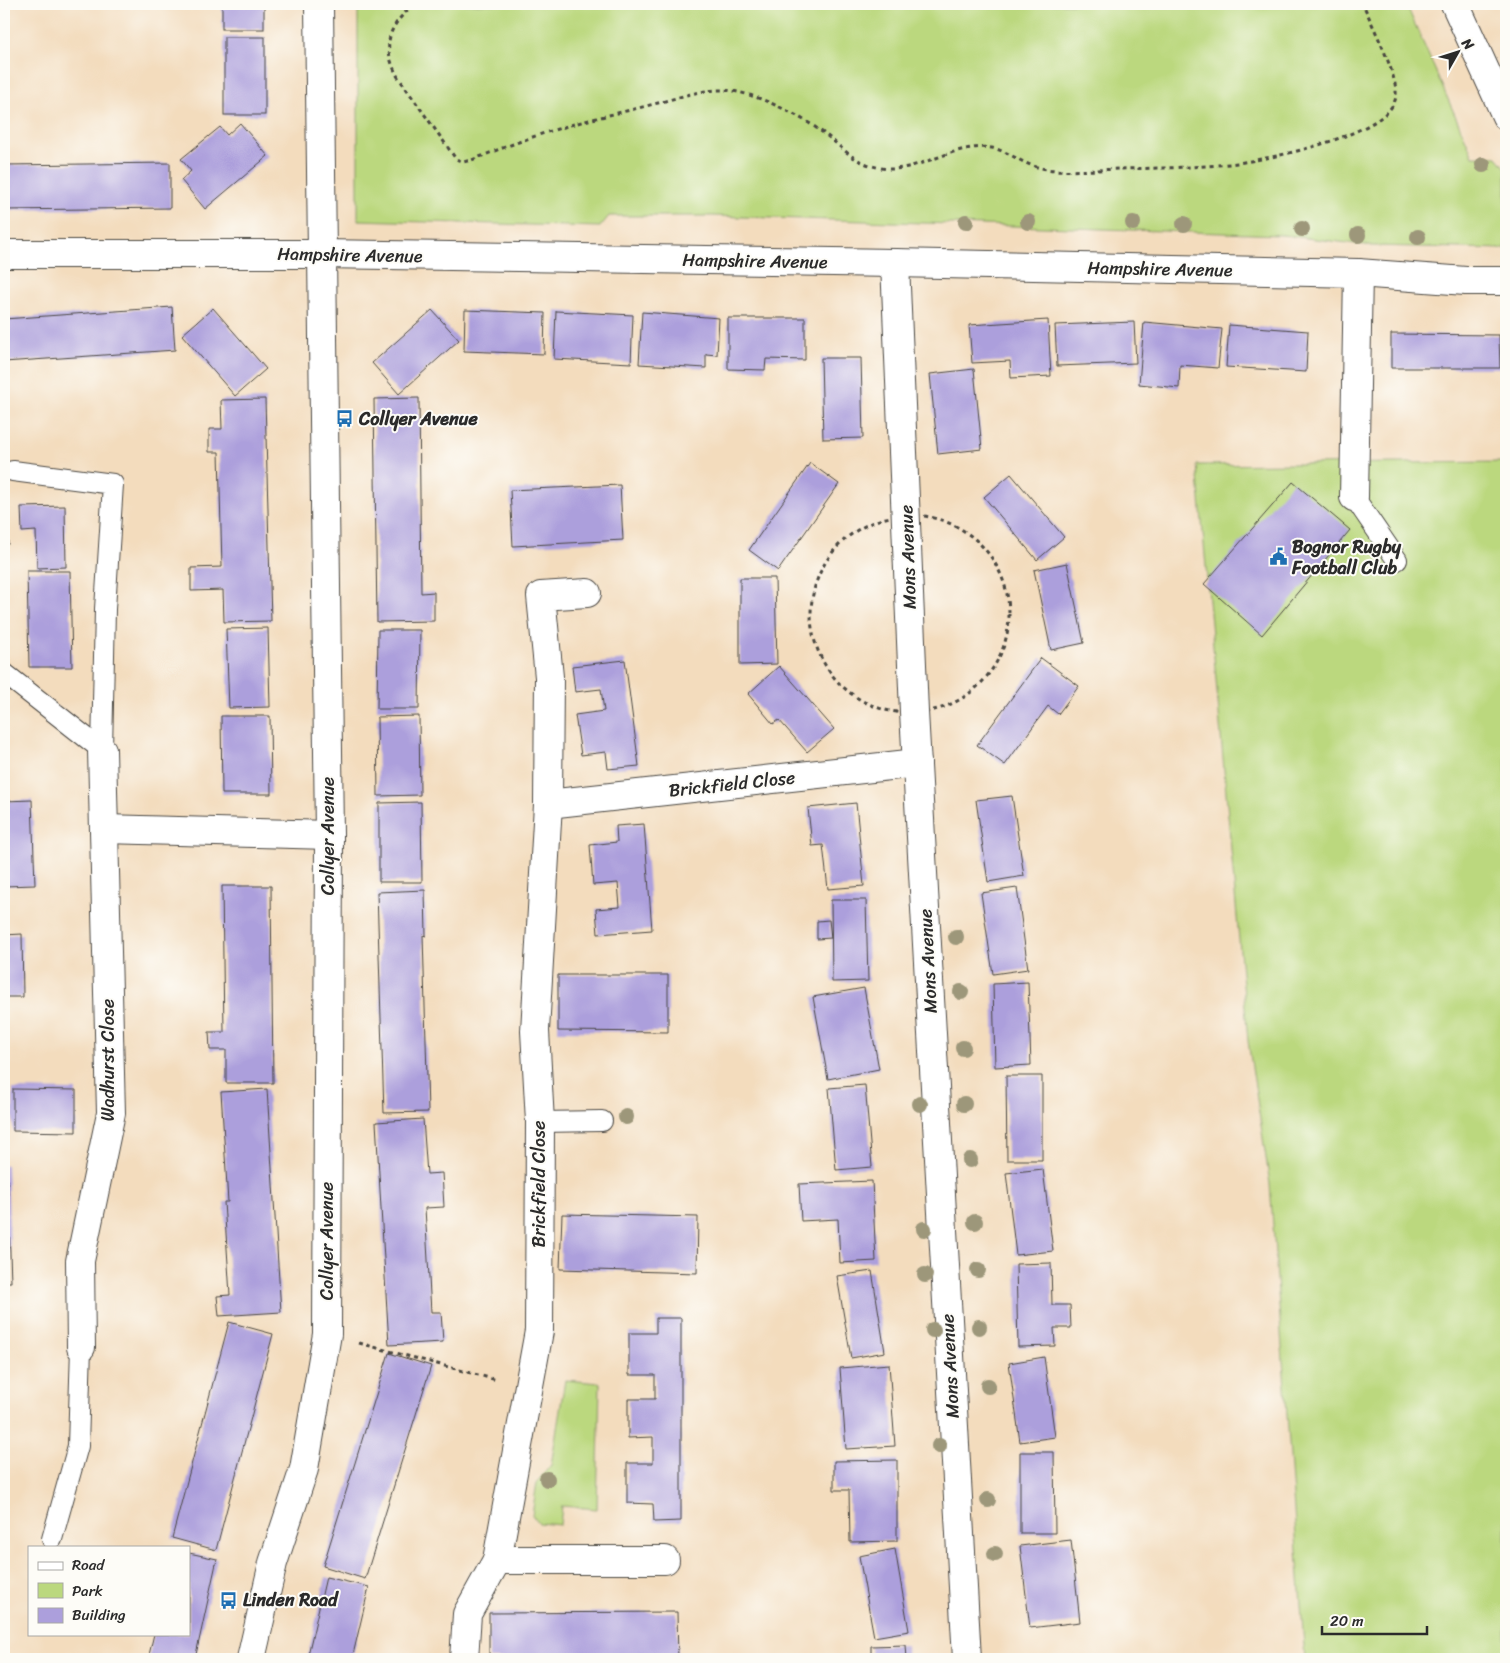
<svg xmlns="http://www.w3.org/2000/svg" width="1510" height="1663" font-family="Sriracha,sans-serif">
	<rect width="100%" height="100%" fill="#fdfcf7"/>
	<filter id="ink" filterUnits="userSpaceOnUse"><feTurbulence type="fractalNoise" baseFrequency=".02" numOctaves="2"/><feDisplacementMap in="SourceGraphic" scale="10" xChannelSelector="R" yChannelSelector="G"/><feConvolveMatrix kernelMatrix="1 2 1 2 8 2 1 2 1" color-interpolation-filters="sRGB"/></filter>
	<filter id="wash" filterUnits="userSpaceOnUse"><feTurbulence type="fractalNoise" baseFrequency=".0096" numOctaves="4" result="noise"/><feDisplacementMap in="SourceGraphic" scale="20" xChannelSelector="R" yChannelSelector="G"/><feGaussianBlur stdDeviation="1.12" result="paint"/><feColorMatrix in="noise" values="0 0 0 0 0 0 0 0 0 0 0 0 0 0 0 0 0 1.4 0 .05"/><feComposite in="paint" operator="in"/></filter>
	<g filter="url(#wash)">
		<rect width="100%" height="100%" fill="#f3dcbd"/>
		<g fill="#bbd87e" stroke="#738254">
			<polygon points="358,4 1406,4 1473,156 1497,157 1506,168 1506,249 1373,246 1282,235 713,216 609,216 600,227 358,220"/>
			<polygon points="1506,462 1506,1659 1305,1659 1270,1184 1248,1041 1197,465"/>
			<polygon points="565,1380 600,1383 597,1509 562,1506 560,1525 539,1523 532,1515 537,1482 551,1465"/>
		</g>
		<g id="blocks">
			<g fill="#ac9fdc">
				<rect x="222" y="4" width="42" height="25"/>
				<rect x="224" y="37" width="41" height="78"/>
				<polygon points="240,123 268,156 205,209 181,180 191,171 181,159 220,127 227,135"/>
				<polygon points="170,163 170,208 4,210 4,165"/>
				<polygon points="172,307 175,350 4,362 4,319"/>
				<polygon points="213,308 266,369 235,396 182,335"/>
				<polygon points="432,310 459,340 399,394 372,363"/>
				<polygon points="465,310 545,313 544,354 464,351"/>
				<polygon points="556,311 633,315 631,363 554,359"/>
				<polygon points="642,312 719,318 717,355 706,354 706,368 639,364"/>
				<polygon points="728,318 805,318 805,360 766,359 765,370 728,369"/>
				<polygon points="1048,320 1051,376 1011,378 1010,361 972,363 969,325"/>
				<polygon points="1134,322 1136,363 1057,366 1055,325"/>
				<polygon points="1144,322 1222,329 1218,368 1180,365 1179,388 1139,384"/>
				<polygon points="1229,325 1308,331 1306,372 1226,367"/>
				<polygon points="1391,334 1499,335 1500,368 1391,368"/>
				<polygon points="821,358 861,358 863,438 823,439"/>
				<polygon points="974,369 982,449 938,454 930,374"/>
				<polygon points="419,398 421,593 434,592 434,621 377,622 374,399"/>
				<polygon points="265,399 271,621 224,622 223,590 191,591 191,568 222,567 219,452 209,452 209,429 222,429 221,400"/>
				<polygon points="810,463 839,484 778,571 749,550"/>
				<polygon points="1011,474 1064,537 1037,560 984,497"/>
				<polygon points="1293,482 1350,530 1262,635 1204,584"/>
				<polygon points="620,485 623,540 513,546 510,490"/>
				<rect x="4" y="496" width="4" height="48"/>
				<polygon points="65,506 66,567 37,568 36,531 22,532 21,507"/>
				<polygon points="1067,563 1084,643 1051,650 1034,570"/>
				<polygon points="27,571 70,571 72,667 29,667"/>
				<polygon points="740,578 775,578 777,664 740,665"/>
				<polygon points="268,628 270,707 229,708 226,629"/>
				<polygon points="378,630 420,630 419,709 377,709"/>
				<polygon points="1041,658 1079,686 1058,714 1048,706 1005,765 977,745"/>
				<polygon points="625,660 639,766 608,769 606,752 581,755 575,715 604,711 601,689 575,692 572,666"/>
				<polygon points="779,666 834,729 807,752 779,720 773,724 748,694"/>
				<polygon points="221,716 270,716 271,794 222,794"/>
				<polygon points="419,716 420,795 378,796 377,717"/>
				<polygon points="1012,796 1024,876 988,882 976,800"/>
				<polygon points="32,800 35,885 4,886 4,801"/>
				<polygon points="421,802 422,882 379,882 379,803"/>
				<polygon points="856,803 864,886 828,889 823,845 812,846 808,808"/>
				<polygon points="644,824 652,930 598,934 596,909 620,907 618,883 593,885 590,845 617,842 616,826"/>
				<polygon points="222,886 271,886 273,1083 226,1083 226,1050 210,1050 209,1032 224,1032"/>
				<polygon points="1017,888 1028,969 993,974 981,893"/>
				<polygon points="425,890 426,936 423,935 428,1112 384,1113 377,892"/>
				<polygon points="831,900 866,900 868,981 832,982"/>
				<polygon points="829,920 831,938 817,939 817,921"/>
				<polygon points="22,934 23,997 4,997 4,935"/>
				<polygon points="558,975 668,975 668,1032 558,1031"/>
				<polygon points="1028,982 1031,1065 995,1067 993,984"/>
				<polygon points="864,988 879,1069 828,1079 813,997"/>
				<polygon points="1006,1076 1042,1076 1042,1160 1007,1160"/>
				<polygon points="865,1085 872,1167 836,1170 829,1088"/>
				<polygon points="13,1089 76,1090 76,1132 13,1131"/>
				<polygon points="267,1089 281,1312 219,1316 217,1296 230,1295 224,1202 228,1202 221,1092"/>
				<polygon points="423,1119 427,1174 442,1173 444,1207 425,1208 431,1312 441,1312 443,1342 389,1345 376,1122"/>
				<polygon points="7,1165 11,1282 4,1282 4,1166"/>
				<polygon points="1043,1169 1053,1251 1016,1255 1006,1173"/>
				<polygon points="872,1181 876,1261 840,1263 838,1219 801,1221 799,1184"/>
				<polygon points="562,1214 698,1217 697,1273 560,1269"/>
				<polygon points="1051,1263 1052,1305 1070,1305 1071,1328 1054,1328 1055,1346 1018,1347 1016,1264"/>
				<polygon points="872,1271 885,1352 851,1358 837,1276"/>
				<polygon points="656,1318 681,1318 681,1521 654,1522 653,1504 627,1503 627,1463 653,1463 653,1437 628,1438 628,1399 655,1399 655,1375 629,1375 629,1333 656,1333"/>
				<polygon points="229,1322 273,1334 216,1550 172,1538"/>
				<polygon points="389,1353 431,1366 365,1579 323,1566"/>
				<polygon points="1044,1357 1055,1437 1020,1442 1009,1363"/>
				<polygon points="889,1364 895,1446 846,1449 840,1368"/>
				<polygon points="1020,1452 1054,1452 1055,1533 1020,1533"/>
				<polygon points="897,1460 897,1541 850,1542 849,1490 834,1490 834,1461"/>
				<polygon points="1071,1540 1080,1622 1030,1628 1020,1546"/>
				<polygon points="895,1549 909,1631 874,1637 859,1556"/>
				<polygon points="189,1553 217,1559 195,1659 148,1659 154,1634 189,1634"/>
				<polygon points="326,1577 369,1587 352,1659 307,1659"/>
				<polygon points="677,1612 678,1659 489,1659 489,1613"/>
				<polygon points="906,1645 907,1659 871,1659 871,1646"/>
			</g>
		</g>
	</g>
	<g filter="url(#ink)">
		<use href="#blocks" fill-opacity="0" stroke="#494641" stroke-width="1"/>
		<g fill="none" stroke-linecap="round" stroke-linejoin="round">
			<defs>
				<g id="lane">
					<polyline points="13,471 113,484 105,609 102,750"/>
					<polyline points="1354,497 1397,560"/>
					<polyline points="4,673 102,750"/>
					<polyline points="540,1122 602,1121"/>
					<polyline points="52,1539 78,1446 81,1347"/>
				</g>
				<g id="street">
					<polyline points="1455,4 1506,116"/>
					<polyline points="4,254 321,254 895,263 1358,273 1466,281 1506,281"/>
					<polyline points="895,263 914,712 967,1659"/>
					<polyline points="1354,497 1358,273"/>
					<polyline points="548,804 917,763"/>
					<polyline points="104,829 329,835"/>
					<polyline points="81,1347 80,1261 111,1113 102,750"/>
					<polyline points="497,1560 665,1560"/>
					<polyline points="251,1659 273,1563 304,1469 327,1334 329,835 319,4"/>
					<polyline points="464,1659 467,1614 497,1560 539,1331 540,1122 535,1031 548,804 549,677 541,596 587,593"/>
				</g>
			</defs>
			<use href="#lane" stroke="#494641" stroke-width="22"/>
			<use href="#street" stroke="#494641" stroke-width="30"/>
			<g stroke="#494641" stroke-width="3" stroke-dasharray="4 4" stroke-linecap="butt">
				<path d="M413,4C407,11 400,17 395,25C384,42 389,61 398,77L456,159L463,162L472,160C502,148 533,136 564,127C593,118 624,112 654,104C675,99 700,89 723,90C752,91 798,114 822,132C844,148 851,162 881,168C916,175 953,142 992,148C1008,151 1021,163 1037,167C1058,173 1095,170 1118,169C1157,168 1198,168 1237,163C1270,159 1392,134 1396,96C1398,75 1372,25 1363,4"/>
				<circle cx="910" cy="614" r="99"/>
				<polyline points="359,1343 497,1380"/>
			</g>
			<use href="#lane" stroke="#fff" stroke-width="20"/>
			<use href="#street" stroke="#fff" stroke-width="28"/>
		</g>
		<g fill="#9d977a">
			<circle cx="1483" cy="165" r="8"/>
			<circle cx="966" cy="222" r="8"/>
			<circle cx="1028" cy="222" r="8"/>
			<circle cx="1133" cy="223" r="8"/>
			<circle cx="1184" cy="224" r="8"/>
			<circle cx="1302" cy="229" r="8"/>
			<circle cx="1358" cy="235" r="8"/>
			<circle cx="1418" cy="237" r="8"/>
			<circle cx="956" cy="937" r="8"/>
			<circle cx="961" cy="992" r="8"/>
			<circle cx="963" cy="1048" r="8"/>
			<circle cx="920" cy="1104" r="8"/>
			<circle cx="964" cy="1104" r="8"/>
			<circle cx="626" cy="1117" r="8"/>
			<circle cx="970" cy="1160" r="8"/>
			<circle cx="975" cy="1222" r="8"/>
			<circle cx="924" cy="1229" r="8"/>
			<circle cx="978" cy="1270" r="8"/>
			<circle cx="925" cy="1275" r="8"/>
			<circle cx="979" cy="1327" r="8"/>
			<circle cx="933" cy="1330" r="8"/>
			<circle cx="988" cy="1386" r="8"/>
			<circle cx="939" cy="1446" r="8"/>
			<circle cx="547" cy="1479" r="8"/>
			<circle cx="988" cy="1500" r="8"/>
			<circle cx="995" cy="1554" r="8"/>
		</g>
	</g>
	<defs>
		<symbol id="bus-bare" viewBox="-9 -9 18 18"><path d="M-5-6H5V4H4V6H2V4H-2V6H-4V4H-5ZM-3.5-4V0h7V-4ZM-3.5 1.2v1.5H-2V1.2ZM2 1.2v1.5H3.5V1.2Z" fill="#1f6fb2" stroke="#fdfcf7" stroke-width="2.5" paint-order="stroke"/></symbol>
		<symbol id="civic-bare" viewBox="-9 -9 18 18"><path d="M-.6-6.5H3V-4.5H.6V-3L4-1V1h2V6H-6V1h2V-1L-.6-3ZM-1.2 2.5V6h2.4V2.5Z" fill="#1f6fb2" stroke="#fdfcf7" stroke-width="2.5" paint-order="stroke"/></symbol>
	</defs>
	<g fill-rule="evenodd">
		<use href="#bus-bare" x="332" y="406" width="25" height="25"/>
		<use href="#civic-bare" x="1266" y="544" width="25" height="25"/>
		<use href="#bus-bare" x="216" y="1588" width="25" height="25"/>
	</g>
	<g text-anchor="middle" stroke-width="4" stroke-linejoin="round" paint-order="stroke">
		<g font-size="18" fill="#2b2b2b" stroke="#fdfcf7">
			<text transform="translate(350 255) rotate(1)" y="6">Hampshire Avenue</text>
			<text transform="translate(755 261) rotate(1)" y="6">Hampshire Avenue</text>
			<text transform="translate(1160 269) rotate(1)" y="6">Hampshire Avenue</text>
			<text transform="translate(908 557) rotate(-92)" y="6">Mons Avenue</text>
			<text transform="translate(732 784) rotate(-6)" y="6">Brickfield Close</text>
			<text transform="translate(328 836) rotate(-90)" y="6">Collyer Avenue</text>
			<text transform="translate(928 961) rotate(-93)" y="6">Mons Avenue</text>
			<text transform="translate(108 1060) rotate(-90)" y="6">Wadhurst Close</text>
			<text transform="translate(539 1184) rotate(-90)" y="6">Brickfield Close</text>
			<text transform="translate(327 1241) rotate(-90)" y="6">Collyer Avenue</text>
			<text transform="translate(950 1366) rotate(-93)" y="6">Mons Avenue</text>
		</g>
		<g font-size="18" font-weight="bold" fill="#2b2b2b" stroke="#fdfcf7" text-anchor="start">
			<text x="359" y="425">Collyer Avenue</text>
			<text x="1292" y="553">Bognor Rugby<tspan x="1292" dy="21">Football Club</tspan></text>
			<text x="243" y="1606">Linden Road</text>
		</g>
	</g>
	<rect width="1510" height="1663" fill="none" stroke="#fdfcf7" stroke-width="20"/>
	<rect x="28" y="1546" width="162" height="90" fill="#fdfcf7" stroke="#a9a8a5"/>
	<rect x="38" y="1562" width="25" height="8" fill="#ffffff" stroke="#a9a8a5"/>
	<text x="72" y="1570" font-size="15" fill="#2b2b2b">Road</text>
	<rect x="38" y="1583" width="25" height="15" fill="#bbd87e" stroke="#a9a8a5"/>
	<text x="72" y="1596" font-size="15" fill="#2b2b2b">Park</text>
	<rect x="38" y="1608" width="25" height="15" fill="#ac9fdc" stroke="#a9a8a5"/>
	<text x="72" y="1620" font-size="15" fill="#2b2b2b">Building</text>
	<g transform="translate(1458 52) rotate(51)" stroke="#fdfcf7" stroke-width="4" paint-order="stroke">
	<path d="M0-4L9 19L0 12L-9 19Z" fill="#2b2b2b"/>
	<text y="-8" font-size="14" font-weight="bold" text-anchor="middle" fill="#2b2b2b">N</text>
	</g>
	<path d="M1322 1626v8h105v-8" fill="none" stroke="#2b2b2b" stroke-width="2.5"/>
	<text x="1330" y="1626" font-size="15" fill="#2b2b2b" stroke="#fdfcf7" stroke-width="4" paint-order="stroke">20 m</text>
</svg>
